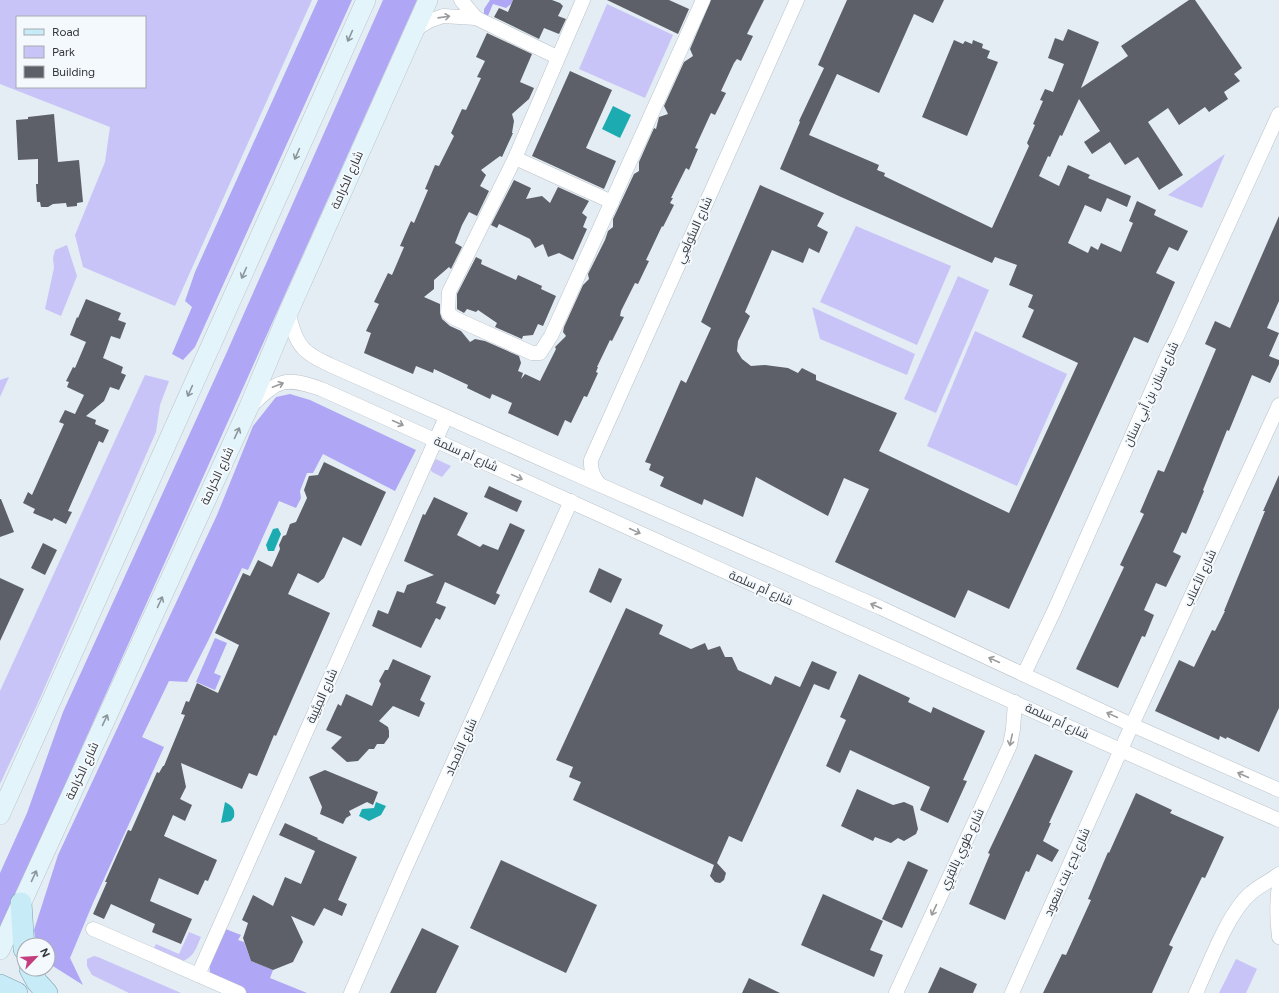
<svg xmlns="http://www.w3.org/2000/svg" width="1279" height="993" font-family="Figtree,Cairo,sans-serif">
	<rect width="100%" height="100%" fill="#e4edf4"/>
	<g fill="#c8c4f8" fill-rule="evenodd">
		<path d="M0,0H312L175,306L83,267L75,235L105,162L110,127L0,84ZM17,17H145V87H17Z"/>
		<polygon points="607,4 673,35 645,98 579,69"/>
		<polygon points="1225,154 1202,208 1168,195"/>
		<polygon points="856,226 951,266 917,345 820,302"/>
		<polygon points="67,245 77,276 61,316 45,309 54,268 53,258 55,250"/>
		<polygon points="958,276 989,290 936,413 904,399"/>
		<polygon points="812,307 915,354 907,375 820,339"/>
		<polygon points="975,331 1067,374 1017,486 927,446"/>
		<polygon points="145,375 169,381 160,405 156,432 37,705 0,784 0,691"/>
		<polygon points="9,377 0,397 0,380"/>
		<polygon points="436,459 451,466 442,477 432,472 429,468"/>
		<path d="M189,932L201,937C194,953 194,957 177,964L151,954L156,944L179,954Z"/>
		<polygon points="94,956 98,957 181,993 129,993 92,975 87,966 87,959"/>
		<polygon points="1236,959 1257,969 1246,993 1219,993"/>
	</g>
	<g fill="#afa7f5">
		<polygon points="318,0 352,0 195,347 183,360 172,354 192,307 185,301 195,272"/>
		<polygon points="383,0 417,0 0,930 0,873 27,813 63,712 226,354"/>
		<polygon points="490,0 513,0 511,4 506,8 493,4 487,18 484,14 484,9"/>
		<polygon points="290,394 310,400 416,450 395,491 323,454 313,473 307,473 300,491 301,498 296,508 279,501 248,570 242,568 208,641 187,682 169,681 142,737 164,747 93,903 70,958 83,985 48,963 48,945 36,945 34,930 58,855 217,515 253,426 276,397"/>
		<polygon points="215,638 227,643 214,673 221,676 215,690 196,682"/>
		<polygon points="223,928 241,935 238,940 244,942 251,961 273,970 270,978 307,993 240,993 215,982 210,972 209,962"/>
	</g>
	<g fill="#1dabb2">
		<polygon points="613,106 631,115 620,138 602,129"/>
		<polygon points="278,528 281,534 274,551 268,551 266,545 273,529"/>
		<path d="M225,802C233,806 235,809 234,817L231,821L221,823Z"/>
		<polygon points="376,802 386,806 381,815 369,821 359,816 362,809 374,808"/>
	</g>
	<g fill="#5d6068">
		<polygon points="513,0 552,0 560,3 563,6 558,16 566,19 559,34 544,28 539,39 494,17 499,8 508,12"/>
		<polygon points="607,0 669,0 689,9 678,34"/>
		<polygon points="711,0 764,0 747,34 753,36 741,61 737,59 734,63 721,91 726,93 715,115 711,113 695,148 698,149 689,170 686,168 671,198 673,198 670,203 674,205 663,227 662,226 646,260 649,261 638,284 635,283 621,311 620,316 624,317 612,341 610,340 597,367 598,367 596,372 598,373 587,397 584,396 571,423 565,420 558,436 508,413 512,403 492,394 490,399 467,388 468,385 434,369 433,373 416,366 413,374 364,353 371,333 366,331 379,304 374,302 388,273 392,275 404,247 400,246 411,221 414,223 428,190 425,189 435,165 439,166 454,136 451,133 462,109 466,110 481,78 477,77 485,61 476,57 487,33 532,54 520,82 534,88 529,99 512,114 514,121 512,133 513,133 502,157 500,156 481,170 486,175 480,186 489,191 477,216 469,212 462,225 455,243 462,247 451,269 449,267 434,280 434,289 424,297 440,304 440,313 442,319 450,326 461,331 470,342 475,339 485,341 519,356 521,363 518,371 523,373 521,379 525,374 540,381 556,349 555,347 566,336 563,332 564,327 583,285 589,279 588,274 605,240 608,231 613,227 613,219 634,174 639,171 639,162 654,128 656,129 659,117 668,114 664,106 684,62 693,56 690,49"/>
		<polygon points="847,0 944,0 933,23 914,14 879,93 837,74 809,135 879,165 877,170 885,173 884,176 992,228 1029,146 1027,143 1035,125 1033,124 1043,101 1040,100 1045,89 1053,92 1064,64 1048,58 1055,38 1063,41 1068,29 1099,42 1081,88 1128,56 1121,46 1189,0 1195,0 1242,68 1234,74 1240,81 1224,92 1228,99 1209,112 1205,107 1179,125 1168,108 1148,122 1183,175 1159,190 1138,157 1125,165 1110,142 1092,154 1084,142 1100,131 1079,99 1062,136 1060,135 1050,157 1048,156 1039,176 1059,186 1068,165 1090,175 1088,178 1131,196 1127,207 1107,198 1101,212 1085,205 1068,243 1088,253 1091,246 1098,250 1101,243 1121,252 1133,223 1129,221 1137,201 1156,210 1154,215 1188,231 1178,251 1169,247 1156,273 1175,282 1148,343 1134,337 1009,609 968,590 955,618 835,562 869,489 844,478 828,516 756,477 743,517 704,499 702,505 660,486 664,477 649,470 651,464 645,462 681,380 686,383 711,328 701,322 760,185 824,213 817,226 828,232 819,253 809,248 803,263 772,250 745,312 750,316 738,341 737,351 742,359 751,366 765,365 788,368 798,373 802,368 816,375 816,380 897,413 879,451 1009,513 1078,363 1022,337 1034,310 1028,307 1033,295 1009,285 1017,265 995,257 992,263 841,197 780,169 800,122 799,121 824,68 818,65"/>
		<polygon points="954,40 963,44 965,41 972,44 973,40 983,44 982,48 990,51 987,58 998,62 967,136 922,117"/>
		<polygon points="570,71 612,90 586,148 616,161 604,189 532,156"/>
		<polygon points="54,114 58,162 79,160 83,202 77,203 77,206 67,207 66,203 53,204 48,207 41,207 40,202 37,202 36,184 38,184 38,159 18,160 16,120 28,119 28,117"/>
		<polygon points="514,180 531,188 526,199 542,196 550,203 558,187 589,201 582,213 587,217 583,227 587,229 573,260 559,253 548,257 543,244 535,248 530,239 499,224 497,228 491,225"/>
		<polygon points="1279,216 1279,301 1267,328 1279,333 1269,356 1279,360 1279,364 1270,383 1252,375 1229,431 1227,430 1203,490 1204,491 1186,534 1182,532 1173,552 1181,556 1166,587 1156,583 1144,610 1154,615 1145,637 1142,636 1118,688 1076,669 1124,567 1120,565 1144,514 1140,512 1158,470 1164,472 1216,349 1205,344 1215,321 1230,328"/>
		<polygon points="476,257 482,260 481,264 516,280 518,275 542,286 541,289 556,296 543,326 538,324 533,335 523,336 522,339 495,327 497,323 478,310 476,312 467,309 464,313 457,309 457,294"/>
		<polygon points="86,299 121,313 118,320 126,323 120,339 111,336 103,358 123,367 121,373 126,375 119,390 110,387 104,401 86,416 96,420 95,424 109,430 103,443 99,441 68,511 72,512 66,524 54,518 52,521 33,513 35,509 23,503 28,492 32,495 64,424 59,422 65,410 75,414 84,395 67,387 69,382 66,381 73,367 75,368 86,342 70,335 77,317 78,318"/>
		<polygon points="324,462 386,492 361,546 343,537 324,578 318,583 298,573 288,594 330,613 276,736 274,735 257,776 249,773 242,789 181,763 186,787 180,799 192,805 185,821 173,815 164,836 217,860 208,881 205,880 198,895 159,878 150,901 192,919 181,944 152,932 155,924 111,904 104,919 93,914 107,882 105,882 128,830 131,831 157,772 159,773 163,766 164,766 185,715 181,714 186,701 189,702 197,683 218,693 239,645 215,633 243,573 250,576 258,560 272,567 280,549 279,545 283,536 286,535 290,524 296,522 307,498 304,490 309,476 318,475"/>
		<polygon points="1279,475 1279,708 1259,752 1227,737 1226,739 1220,736 1219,740 1155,711 1179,660 1194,667 1212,630 1215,631 1225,611 1224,611 1265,511 1263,511"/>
		<polygon points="489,486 522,501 517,512 484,497"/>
		<polygon points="434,497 468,513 457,535 480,547 483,544 498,550 510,523 525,530 496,593 500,595 495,605 445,582 436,603 446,607 440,620 436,618 421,648 372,626 378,610 388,614 397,591 404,593 407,585 434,575 404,561 423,514 425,515"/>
		<polygon points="0,499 1,499 14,532 0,537"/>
		<polygon points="43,543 57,550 45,575 31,568"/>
		<polygon points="599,568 622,579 611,603 589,592"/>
		<polygon points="0,578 24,589 0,641"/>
		<polygon points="626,608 663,625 659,634 691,649 705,643 708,650 720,646 725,657 732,657 738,670 771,685 775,676 800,687 812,661 837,672 829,690 814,684 742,842 729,836 717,863 726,873 724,880 720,883 715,882 710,876 714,865 573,800 581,782 569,777 573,767 556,760"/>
		<polygon points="393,659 431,676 420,700 425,703 419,717 393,706 379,721 388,727 389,731 389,737 384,744 377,744 374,749 369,749 358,761 347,762 331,748 342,737 326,730 338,704 341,706 346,694 372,706 381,684 379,681 385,670 388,670"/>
		<polygon points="859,674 910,698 908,702 931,713 933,707 985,731 963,780 967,781 948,823 920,810 930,787 850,750 840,773 826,766 846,720 840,717"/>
		<polygon points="1035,754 1073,771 1049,823 1051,823 1043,841 1059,850 1052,862 1037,854 1029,872 1026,871 1005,920 969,904 990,854 988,853"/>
		<polygon points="325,770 378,792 373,805 367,802 349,811 351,815 346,818 343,824 320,814 322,807 309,777"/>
		<polygon points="857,789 893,805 904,802 913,806 918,829 916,834 904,841 898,838 891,843 875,837 873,841 841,826"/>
		<polygon points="1136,793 1172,810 1170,813 1224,837 1205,878 1202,877 1169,945 1173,947 1152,993 1043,993 1062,954 1066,955 1091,900 1088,899 1108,852 1109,853"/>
		<polygon points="285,823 318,838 317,839 357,857 338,900 347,904 342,916 324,908 314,926 291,916 303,942 293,962 273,970 251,961 243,938 248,923 242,920 253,895 273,906 285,877 301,884 315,851 279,835"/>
		<polygon points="501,860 597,905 566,973 470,928"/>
		<polygon points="908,861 928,870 902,928 882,919"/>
		<polygon points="823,894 883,921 870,950 883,955 874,977 801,945"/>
		<polygon points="422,928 459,946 436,993 390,993"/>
		<polygon points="940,967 977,984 973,993 928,993"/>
		<polygon points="749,978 780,993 742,993"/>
	</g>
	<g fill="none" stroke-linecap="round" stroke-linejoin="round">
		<defs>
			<g id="minor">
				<polyline points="461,0 476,18"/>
				<polyline points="583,0 515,158 449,292 448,313 454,318 532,353 540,353 551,336 703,0"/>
				<polyline points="414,30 429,21 443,16 476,18 557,57"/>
				<polyline points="515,158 612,202"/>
				<path d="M288,313C292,325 295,341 305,350C312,357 322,361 330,365L584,478L881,608L1132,725L1279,790"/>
				<path d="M251,406C278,380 284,376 321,389C641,532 958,680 1279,820"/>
				<path d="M600,485C593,477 590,470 591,460L797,0"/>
				<polyline points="1024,674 1055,609 1168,354 1177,337 1279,114"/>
				<path d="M1279,885C1276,903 1277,920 1279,937"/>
				<polyline points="93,929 239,993"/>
				<polyline points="198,975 446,417"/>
				<polyline points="351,993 404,871 571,501"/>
				<polyline points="896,993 1010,745 1013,729 1015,702"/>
				<polyline points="1012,993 1132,725 1279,405"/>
				<path d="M1196,993C1209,965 1228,912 1251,893C1259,886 1270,881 1279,874"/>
			</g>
			<g id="secondary">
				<polyline points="0,815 366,0"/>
				<polyline points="0,950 248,409 288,313 428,0"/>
			</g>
			<g id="primary">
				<polyline points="21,903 24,949"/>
				<polyline points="30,969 37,982 47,993"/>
				<polyline points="0,985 17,993"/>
			</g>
		</defs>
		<use href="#minor" stroke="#bac2c9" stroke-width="15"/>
		<use href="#secondary" stroke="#bac2c9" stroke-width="20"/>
		<use href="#primary" stroke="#7ca3b2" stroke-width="22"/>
		<use href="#minor" stroke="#fff" stroke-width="14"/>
		<use href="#secondary" stroke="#e3f5fb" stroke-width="19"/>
		<use href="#primary" stroke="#c7ebf7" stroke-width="21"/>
	</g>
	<defs><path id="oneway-shaft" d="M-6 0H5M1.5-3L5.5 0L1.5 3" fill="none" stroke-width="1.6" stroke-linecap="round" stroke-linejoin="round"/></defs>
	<g stroke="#9a9b9c">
		<use href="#oneway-shaft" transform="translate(444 17) rotate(-8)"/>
		<use href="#oneway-shaft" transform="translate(278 385) rotate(-21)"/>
		<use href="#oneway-shaft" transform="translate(398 423) rotate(24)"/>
		<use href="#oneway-shaft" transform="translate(517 477) rotate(24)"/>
		<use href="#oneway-shaft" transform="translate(635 531) rotate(25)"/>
		<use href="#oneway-shaft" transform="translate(876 606) rotate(-156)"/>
		<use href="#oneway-shaft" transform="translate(994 660) rotate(-155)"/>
		<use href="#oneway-shaft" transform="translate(1112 715) rotate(-155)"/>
		<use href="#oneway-shaft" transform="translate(1011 740) rotate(102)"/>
		<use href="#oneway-shaft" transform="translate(1243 775) rotate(-156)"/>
		<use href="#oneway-shaft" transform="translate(934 910) rotate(115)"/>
	</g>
	<g stroke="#8c969a">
		<use href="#oneway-shaft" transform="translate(350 36) rotate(114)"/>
		<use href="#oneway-shaft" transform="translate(297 154) rotate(114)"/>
		<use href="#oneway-shaft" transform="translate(244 273) rotate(114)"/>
		<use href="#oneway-shaft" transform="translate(190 391) rotate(114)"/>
		<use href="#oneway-shaft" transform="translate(237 433) rotate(-65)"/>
		<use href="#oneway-shaft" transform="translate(160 602) rotate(-65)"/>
		<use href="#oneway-shaft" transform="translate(105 720) rotate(-65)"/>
		<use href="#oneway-shaft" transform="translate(34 876) rotate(-65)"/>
	</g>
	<g text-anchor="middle" stroke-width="4" stroke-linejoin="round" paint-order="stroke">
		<g font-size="12" fill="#34373a" stroke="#f4f9fe">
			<text transform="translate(347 180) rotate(-66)" y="4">شارع الكرامة</text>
			<text transform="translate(694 230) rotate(-66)" y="4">شارع السُّولَعِي</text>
			<text transform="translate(1151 394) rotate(-65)" y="4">شارع سنان بن أبي سنان</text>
			<text transform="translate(466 454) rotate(24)" y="4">شارع أم سلمة</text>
			<text transform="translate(217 476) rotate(-65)" y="4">شارع الكرامة</text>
			<text transform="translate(1200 578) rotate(-65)" y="4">شارع الأعناب</text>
			<text transform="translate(761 588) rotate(24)" y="4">شارع أم سلمة</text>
			<text transform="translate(322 696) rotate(-66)" y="4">شارع المِثِيبة</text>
			<text transform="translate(1057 721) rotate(25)" y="4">شارع أم سلمة</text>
			<text transform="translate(461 747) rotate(-66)" y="4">شارع الأمجاد</text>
			<text transform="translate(82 771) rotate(-65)" y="4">شارع الكرامة</text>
			<text transform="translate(962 849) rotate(-65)" y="4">شارع طَوِي بِالقِرِي</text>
			<text transform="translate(1067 872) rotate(-66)" y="4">شارع بَدع بنت سَعود</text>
		</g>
	</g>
	<rect x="16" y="16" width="130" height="72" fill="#f4f9fe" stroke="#a7abb0"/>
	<rect x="24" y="29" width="20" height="6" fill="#c7ebf7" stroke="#a7abb0"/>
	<text x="52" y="36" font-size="12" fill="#34373a">Road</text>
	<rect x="24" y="46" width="20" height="12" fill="#c8c4f8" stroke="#a7abb0"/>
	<text x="52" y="56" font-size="12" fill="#34373a">Park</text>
	<rect x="24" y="66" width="20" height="12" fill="#5d6068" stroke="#a7abb0"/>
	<text x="52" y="76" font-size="12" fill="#34373a">Building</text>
	<g transform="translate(36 957) rotate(65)"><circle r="19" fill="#f4f9fe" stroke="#a7abb0"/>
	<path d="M0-3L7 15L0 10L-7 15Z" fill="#c43e7f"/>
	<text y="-6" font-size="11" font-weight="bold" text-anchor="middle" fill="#34373a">N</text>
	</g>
</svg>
